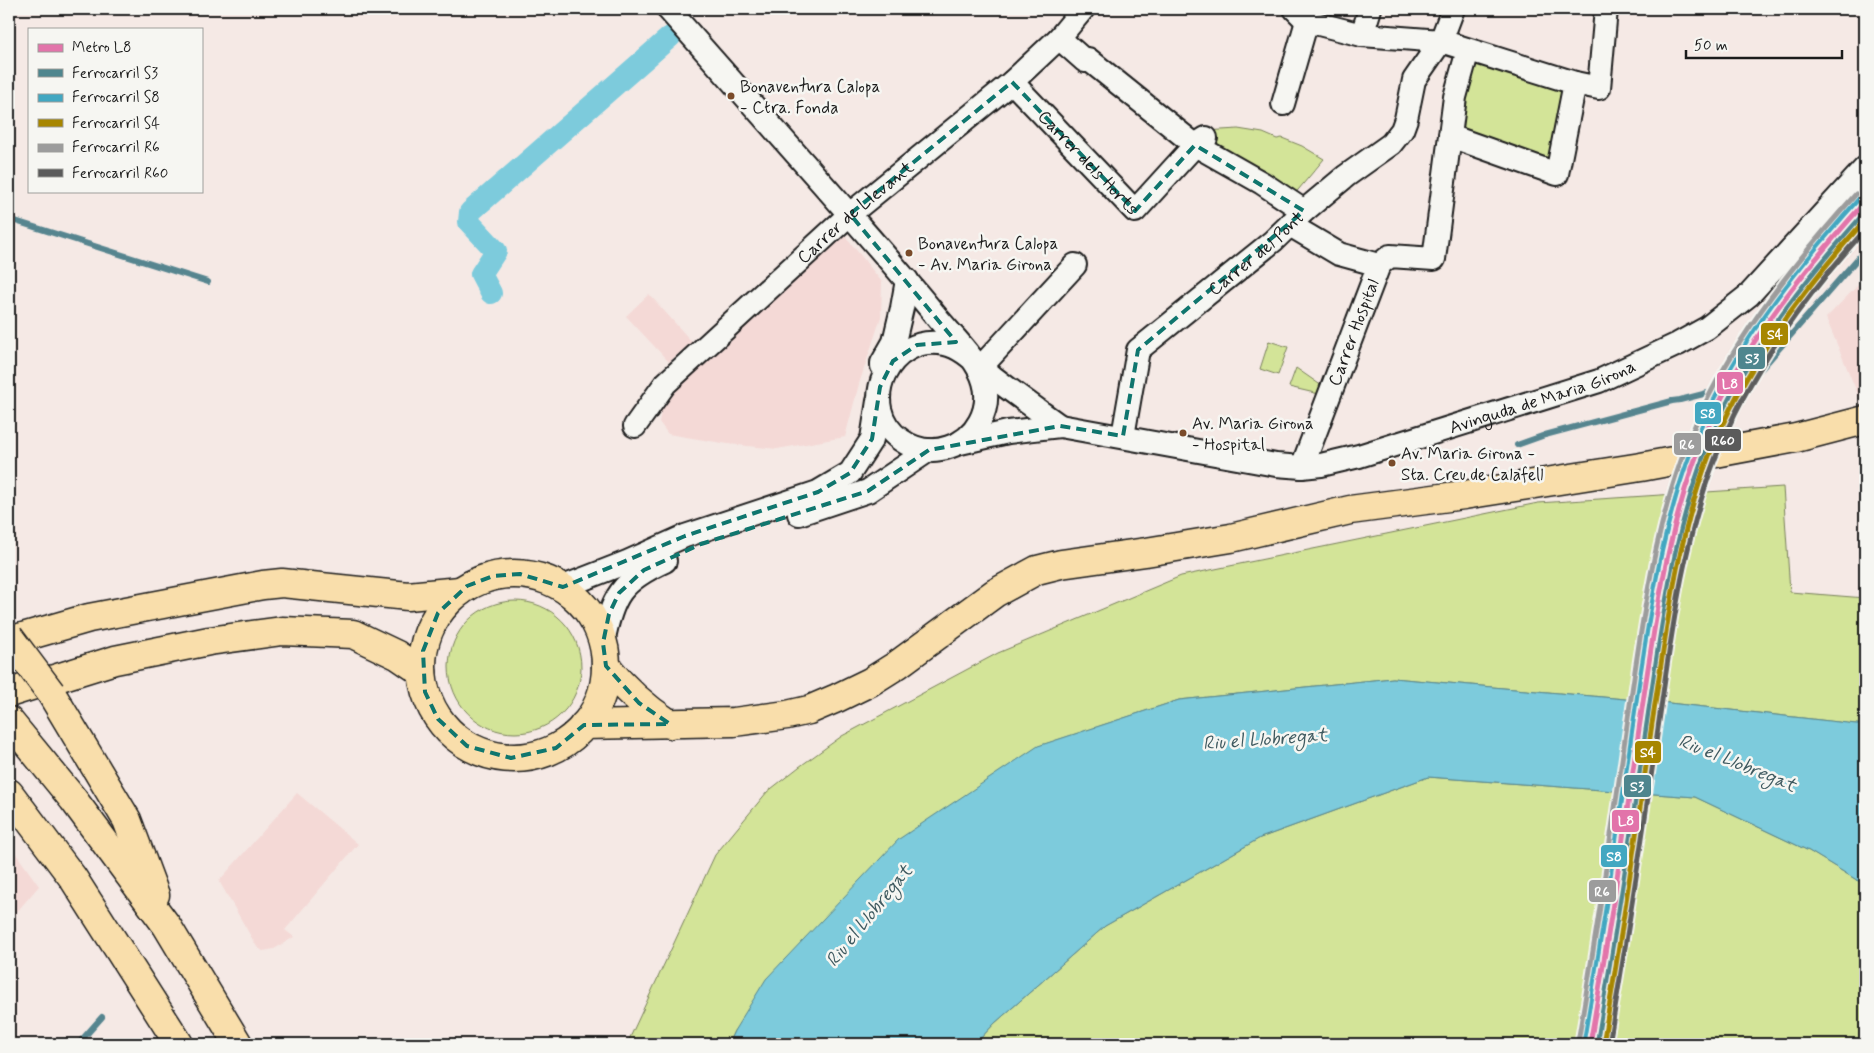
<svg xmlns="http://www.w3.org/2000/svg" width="1874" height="1053" font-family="Mynerve,sans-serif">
	<rect width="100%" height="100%" fill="#f5e9e5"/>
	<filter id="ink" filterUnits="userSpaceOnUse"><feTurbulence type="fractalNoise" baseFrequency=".02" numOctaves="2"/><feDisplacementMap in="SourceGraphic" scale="10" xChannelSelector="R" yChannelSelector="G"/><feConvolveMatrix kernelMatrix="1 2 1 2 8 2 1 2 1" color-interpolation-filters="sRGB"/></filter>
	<g filter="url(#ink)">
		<g fill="#f4d9d6">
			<polygon points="1865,191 1865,238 1769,347 1750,376 1726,425 1712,461 1700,499 1667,527 1678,484 1708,408 1750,333 1830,229"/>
			<polygon points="841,231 882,282 881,317 859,384 845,437 777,449 728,444 668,434 659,422 661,411 664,402 679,385"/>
			<polygon points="1865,278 1865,395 1859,397 1826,318"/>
			<polygon points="649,294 692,342 669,362 626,316"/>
			<polygon points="297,793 358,844 285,930 294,937 274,949 263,951 257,947 219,881"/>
			<polygon points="9,844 39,886 9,921"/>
		</g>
		<g fill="#d3e498" stroke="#78805a">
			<polygon points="1469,61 1565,90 1552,168 1455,131"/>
			<polygon points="1238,129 1263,133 1277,139 1282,138 1302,146 1324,159 1293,196 1208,145 1205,131"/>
			<polygon points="1269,341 1288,347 1278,375 1260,369"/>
			<polygon points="1296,368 1322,386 1319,394 1289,387"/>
			<polygon points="1783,487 1790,592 1865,598 1865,725 1669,703 1393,678 1179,700 1039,746 899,840 734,1031 728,1044 627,1044 715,855 767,792 799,767 842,736 998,653 1181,576 1538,503"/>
			<circle cx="515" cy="667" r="66"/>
			<polygon points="1428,777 1695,797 1809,851 1865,885 1865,1044 975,1044 995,1023 1105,926 1260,838"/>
		</g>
		<polygon fill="#7dcbdc" stroke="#56858f" points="1393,678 1669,703 1865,725 1865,885 1809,851 1695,797 1428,777 1260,838 1105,926 995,1023 975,1044 728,1044 734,1031 766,979 899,839 1038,746 1179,700"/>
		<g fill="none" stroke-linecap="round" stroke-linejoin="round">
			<g stroke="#56858f" stroke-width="6">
				<polyline points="9,219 208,282"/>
				<polyline points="1517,445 1545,435 1672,401 1680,400 1750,382 1865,250"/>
				<polyline points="79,1043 102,1017"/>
				<polyline points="99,1044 104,1040 109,1044"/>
			</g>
			<polyline stroke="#7dcbdc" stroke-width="22" points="491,293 481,274 496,251 469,222 470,212 670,37"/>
			<defs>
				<g id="street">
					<path d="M668,9C724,72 779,135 835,198C869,237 903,275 936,316C951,335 978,359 984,382C992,409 976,439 949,447C932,453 915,450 901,440C854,407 889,332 945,344C964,348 978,365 993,377C1015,394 1038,410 1060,426"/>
					<polyline points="1295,9 1307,21 1362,35 1441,41 1575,83 1599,88 1606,9"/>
					<polyline points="1362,35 1370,9"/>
					<polyline points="1059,38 1085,61 1088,59 1195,145 1262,183 1304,211"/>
					<path id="s1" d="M1012,82L1135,211L1195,145L1206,138"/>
					<polyline points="1283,104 1307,21"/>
					<polyline points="1450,136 1557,174 1575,83"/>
					<polyline points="1290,225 1339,254 1379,265"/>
					<polyline points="882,366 882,363 894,342 902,308 907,280"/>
					<polyline points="981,367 1075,265"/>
					<path id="s2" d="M635,426L665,384L850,214L1012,82L1059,38L1083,9"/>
					<path id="s3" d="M1123,436L1138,350L1273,241L1304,211L1346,176L1391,144L1402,130L1406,119L1414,80L1441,41L1453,9"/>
					<path id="s4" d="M960,443L1008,432L1060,426L1276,465L1302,467L1321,465L1359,456L1599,381L1678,344L1707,328L1749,295L1865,168"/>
					<path id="s5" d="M1302,467L1379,265L1390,256L1434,259L1455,97L1468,50"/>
					<polyline points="799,514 868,491 929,450"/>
					<polyline points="563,587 627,562 685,536 818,492 850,473 872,439 878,401"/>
					<path d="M603,643C612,596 621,581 665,561"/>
				</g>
				<g id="primary">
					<circle cx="514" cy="666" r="92"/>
					<polyline points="9,641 89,618 263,585 282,583 408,596 460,591"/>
					<path d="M606,666C625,690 645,708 670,724"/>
					<polyline points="9,693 115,660 209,641 282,631 353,634 397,655 422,672"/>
					<polyline points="584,725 734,722 787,715 809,710 837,698 870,682 897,665 995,593 1037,570 1061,564 1146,552 1231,538 1350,510 1464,495 1641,467 1796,438 1865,420"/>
				</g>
				<g id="highway">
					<polyline points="51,693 127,820 155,895"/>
					<polyline points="9,721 73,799 167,926 238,1044"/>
					<polyline points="9,793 73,878 179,1044"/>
				</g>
			</defs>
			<use href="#street" stroke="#1c1c1c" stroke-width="26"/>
			<use href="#primary" stroke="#1c1c1c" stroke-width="31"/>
			<use href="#highway" stroke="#1c1c1c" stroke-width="31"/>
			<use href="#street" stroke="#f6f6f2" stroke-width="22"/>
			<use href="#primary" stroke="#f9deab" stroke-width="28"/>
			<use href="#highway" stroke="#f9deab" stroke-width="28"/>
			<defs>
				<polyline id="highway-bridge" points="9,637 51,693"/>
			</defs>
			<use href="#highway-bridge" stroke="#1c1c1c" stroke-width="31" stroke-linecap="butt"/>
			<use href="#highway-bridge" stroke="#f9deab" stroke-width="28"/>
			<defs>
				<path id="rail-1" d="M1596,1044C1614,941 1630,837 1645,733C1660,627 1673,519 1718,420C1754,342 1809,275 1865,211"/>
				<path id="rail-2" d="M1584,1043C1602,938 1618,833 1633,727C1649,621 1661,511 1708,413C1745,333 1802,264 1860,198"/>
				<path id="rail-3" d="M1603,1044C1621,938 1637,831 1652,724C1666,634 1676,541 1709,456C1744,367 1802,291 1865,220"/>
				<path id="rail-4" d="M1578,1042C1596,936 1612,831 1627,725C1643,618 1655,508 1702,410C1741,329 1797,260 1856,194"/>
				<path id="rail-5" d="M1609,1044C1627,939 1643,834 1658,728C1671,638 1682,545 1715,459C1748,373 1804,298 1865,230"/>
			</defs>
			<use href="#rail-1" stroke="#f6f6f2" stroke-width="9"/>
			<use href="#rail-2" stroke="#f6f6f2" stroke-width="9"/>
			<use href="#rail-3" stroke="#f6f6f2" stroke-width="9"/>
			<use href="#rail-4" stroke="#f6f6f2" stroke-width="9"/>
			<use href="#rail-5" stroke="#f6f6f2" stroke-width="9"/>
			<use href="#rail-1" stroke="#4f868e" stroke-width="5"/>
			<use href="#rail-2" stroke="#42a7c1" stroke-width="5"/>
			<use href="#rail-3" stroke="#a78600" stroke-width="5"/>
			<use href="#rail-4" stroke="#9c9c9c" stroke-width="5"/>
			<use href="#rail-5" stroke="#5b5b5b" stroke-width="5"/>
			<defs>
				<path id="metro-1" d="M1590,1044C1608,939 1624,834 1639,729C1655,623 1667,515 1713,416C1750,336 1807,267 1865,202"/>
			</defs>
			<use href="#metro-1" stroke="#f6f6f2" stroke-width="9"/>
			<use href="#metro-1" stroke="#e274aa" stroke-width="5"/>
		</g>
	</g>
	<path fill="none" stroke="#0f766e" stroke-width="4" stroke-dasharray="10 6" stroke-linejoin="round" d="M1012,82L1135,211L1195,145L1304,211L1138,350L1123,436L1060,426L929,450L868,491L701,544L644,570L619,593L609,614L603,643L606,666L639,703L670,724L584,725L556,748L511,758L467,746L438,719L425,692L423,651L438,613L467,586L493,576L520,574L563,587L685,536L818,492L850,473L872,439L880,387L893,361L917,345L956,342L850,214Z"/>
	<g fill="#7a4b2a" stroke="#f6f6f2" stroke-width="2">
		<circle cx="731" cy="96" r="4.5"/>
		<circle cx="909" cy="253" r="4.5"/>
		<circle cx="1183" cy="433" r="4.5"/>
		<circle cx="1392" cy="463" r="4.5"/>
	</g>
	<g text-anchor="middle" stroke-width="5" stroke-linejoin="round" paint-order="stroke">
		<g font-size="17" fill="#1c1c1c" stroke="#f6f6f2" text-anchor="start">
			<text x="740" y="92">Bonaventura Calopa<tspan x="740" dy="21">- Ctra. Fonda</tspan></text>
			<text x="918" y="249">Bonaventura Calopa<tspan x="918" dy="21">- Av. Maria Girona</tspan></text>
			<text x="1192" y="429">Av. Maria Girona<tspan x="1192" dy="21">- Hospital</tspan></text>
			<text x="1401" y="459">Av. Maria Girona -<tspan x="1401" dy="21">Sta. Creu de Calafell</tspan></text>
		</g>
		<g font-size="18" fill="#1c1c1c" stroke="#f6f6f2">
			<text dy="6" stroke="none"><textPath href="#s1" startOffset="111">Carrer dels Horts</textPath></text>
			<text dy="6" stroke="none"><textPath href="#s2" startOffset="308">Carrer de Llevant</textPath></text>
			<text dy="6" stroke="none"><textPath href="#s3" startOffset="240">Carrer del Pont</textPath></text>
			<text dy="6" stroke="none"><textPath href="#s5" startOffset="144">Carrer Hospital</textPath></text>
			<text dy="6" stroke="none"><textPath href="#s4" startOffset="598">Avinguda de Maria Girona</textPath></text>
		</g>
		<g font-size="19" font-style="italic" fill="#3e595f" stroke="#f6f6f2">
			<text transform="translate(1265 738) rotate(-4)" y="7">Riu el Llobregat</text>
			<text transform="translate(1738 762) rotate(22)" y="7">Riu el Llobregat</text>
			<text transform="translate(868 915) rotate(-51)" y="7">Riu el Llobregat</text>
		</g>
	</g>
	<g stroke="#f6f6f2" stroke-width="2">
		<rect x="1760" y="322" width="29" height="24" rx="5" fill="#a78600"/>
		<rect x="1737" y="346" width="29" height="24" rx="5" fill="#4f868e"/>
		<rect x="1716" y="371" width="28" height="24" rx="5" fill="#e274aa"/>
		<rect x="1694" y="401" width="28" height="24" rx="5" fill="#42a7c1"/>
		<rect x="1704" y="428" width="38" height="24" rx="5" fill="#5b5b5b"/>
		<rect x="1673" y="432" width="29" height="24" rx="5" fill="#9c9c9c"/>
		<rect x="1634" y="740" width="28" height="24" rx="5" fill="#a78600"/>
		<rect x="1623" y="774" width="29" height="24" rx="5" fill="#4f868e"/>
		<rect x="1611" y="809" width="29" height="24" rx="5" fill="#e274aa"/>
		<rect x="1600" y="844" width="28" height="24" rx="5" fill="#42a7c1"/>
		<rect x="1588" y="879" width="29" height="24" rx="5" fill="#9c9c9c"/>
	</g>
	<g font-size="14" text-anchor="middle" font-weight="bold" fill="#fff">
		<text x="1775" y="339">S4</text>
		<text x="1752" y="363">S3</text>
		<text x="1730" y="388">L8</text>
		<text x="1708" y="418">S8</text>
		<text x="1723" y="445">R60</text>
		<text x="1687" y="449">R6</text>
		<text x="1648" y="757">S4</text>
		<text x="1637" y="791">S3</text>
		<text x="1626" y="825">L8</text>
		<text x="1614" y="861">S8</text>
		<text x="1602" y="896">R6</text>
	</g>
	<rect width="1874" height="1053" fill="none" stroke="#f6f6f2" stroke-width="30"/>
	<rect x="15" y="15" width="1844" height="1023" fill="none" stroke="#1c1c1c" stroke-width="2" filter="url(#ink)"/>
	<rect x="28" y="28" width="175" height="165" fill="#f6f6f2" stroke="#9f9f9c"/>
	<rect x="38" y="44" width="25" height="8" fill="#e274aa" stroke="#9f9f9c"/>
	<text x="72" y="52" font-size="15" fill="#1c1c1c">Metro L8</text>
	<rect x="38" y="69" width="25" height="8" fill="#4f868e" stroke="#9f9f9c"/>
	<text x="72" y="78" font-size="15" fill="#1c1c1c">Ferrocarril S3</text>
	<rect x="38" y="94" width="25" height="8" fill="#42a7c1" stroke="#9f9f9c"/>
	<text x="72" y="102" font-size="15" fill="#1c1c1c">Ferrocarril S8</text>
	<rect x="38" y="119" width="25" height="8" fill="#a78600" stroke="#9f9f9c"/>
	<text x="72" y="128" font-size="15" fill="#1c1c1c">Ferrocarril S4</text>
	<rect x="38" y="144" width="25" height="8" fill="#9c9c9c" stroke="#9f9f9c"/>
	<text x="72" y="152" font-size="15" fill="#1c1c1c">Ferrocarril R6</text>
	<rect x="38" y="169" width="25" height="8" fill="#5b5b5b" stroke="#9f9f9c"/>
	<text x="72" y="178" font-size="15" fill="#1c1c1c">Ferrocarril R60</text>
	<path d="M1686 50v8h156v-8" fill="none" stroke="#1c1c1c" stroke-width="2.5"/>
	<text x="1694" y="50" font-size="15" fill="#1c1c1c" stroke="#f6f6f2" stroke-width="4" paint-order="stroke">50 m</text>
</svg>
